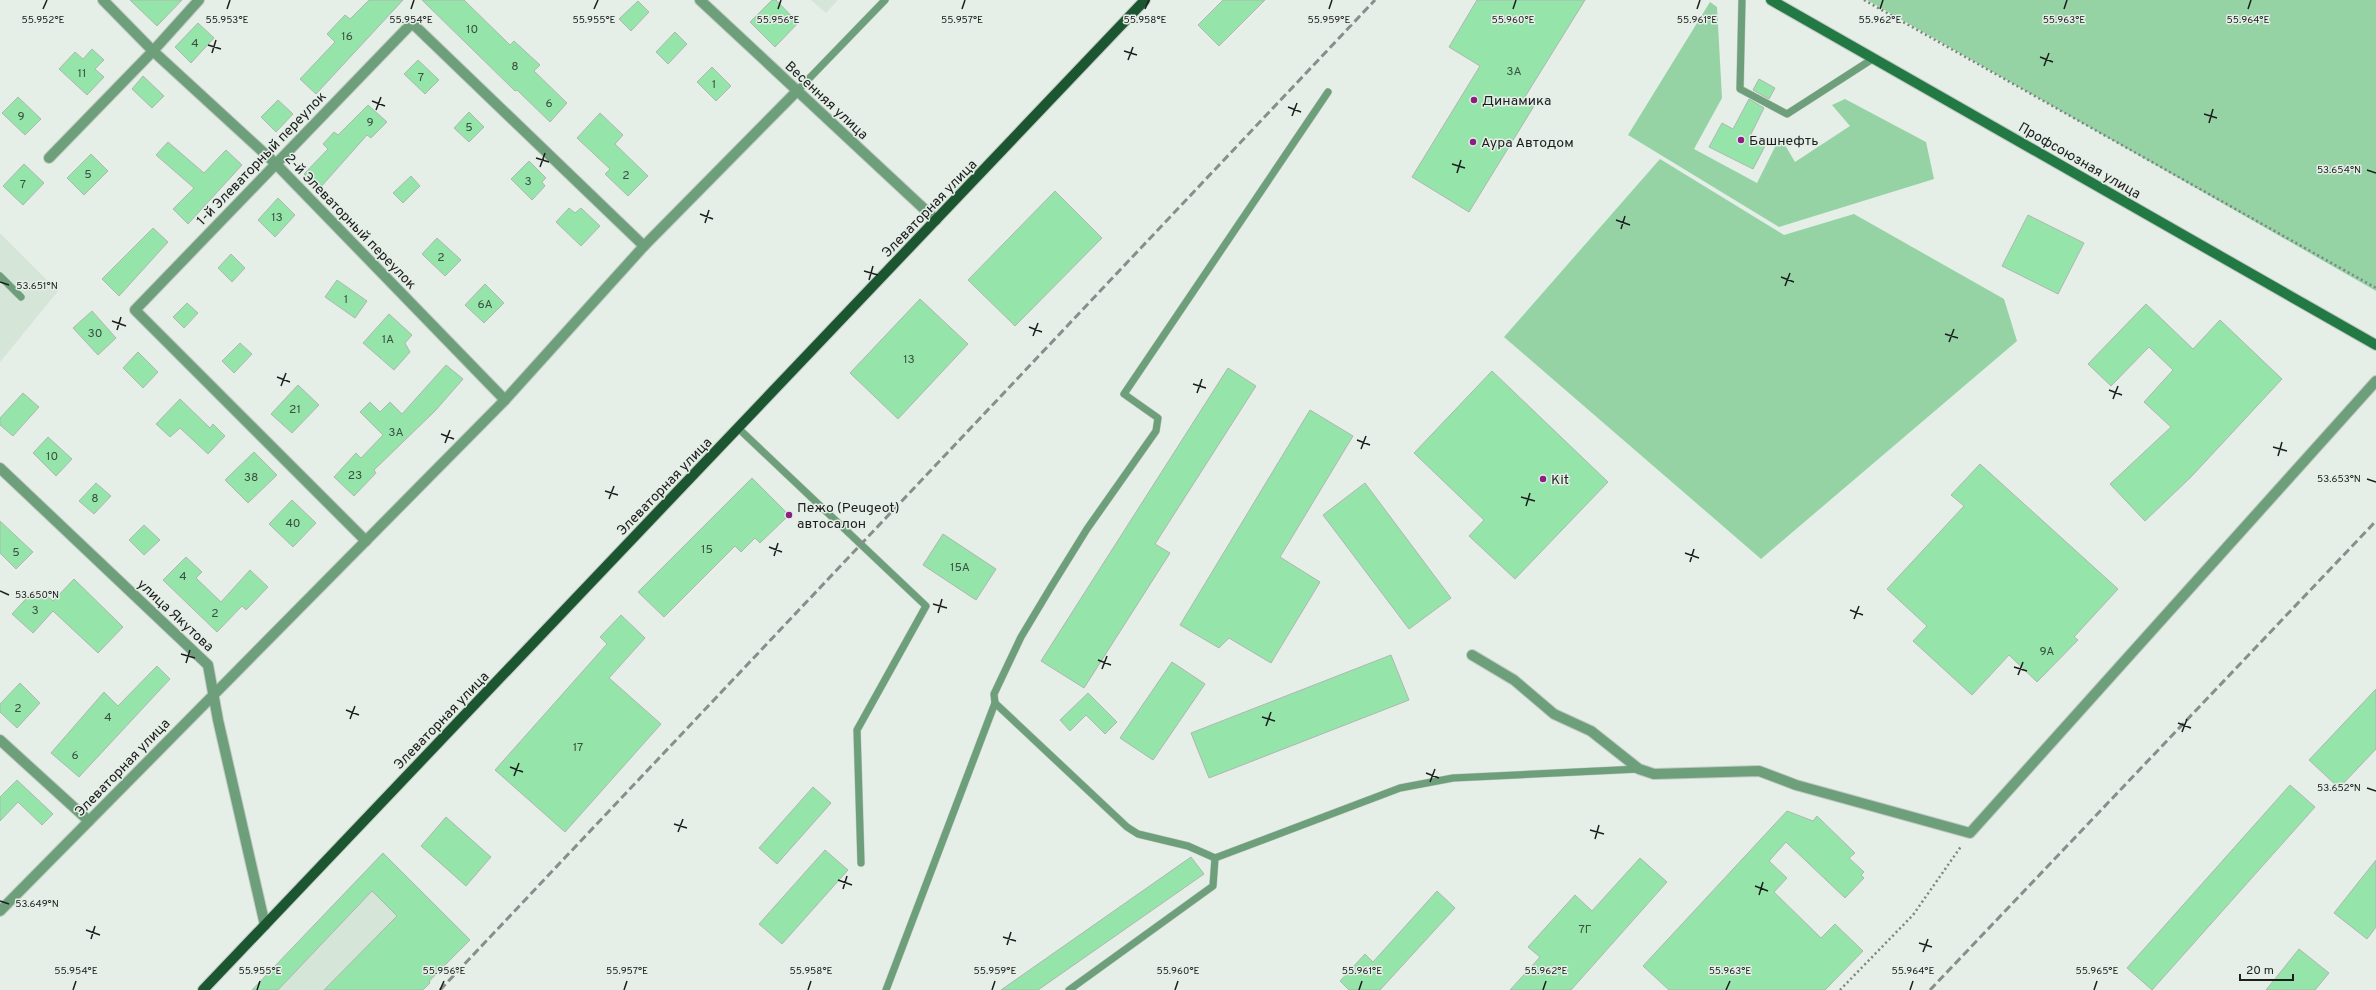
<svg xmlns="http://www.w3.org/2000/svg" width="2376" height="990" font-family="Overpass,sans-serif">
	<rect width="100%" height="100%" fill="#e5eee7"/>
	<g fill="#d5e5d8">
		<polygon points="811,0 838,0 826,13"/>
		<polygon points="0,233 58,291 0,362"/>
		<polygon points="383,853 470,939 423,990 252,990"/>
	</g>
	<g fill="#95d3a5">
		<polygon points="1867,0 2376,0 2376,291"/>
		<polygon points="1710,2 1717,7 1722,98 1694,149 1757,183 1777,143 1782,140 1795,162 1850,126 1832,105 1845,99 1926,142 1934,179 1779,227 1628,135"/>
		<polygon points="1660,159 1784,235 1854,214 2004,299 2017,341 1761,559 1504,337"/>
	</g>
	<g fill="#95e4aa" stroke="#aeb7b0">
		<polygon points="130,0 182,0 157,26"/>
		<polygon points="369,0 403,0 316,94 300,79 335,42 327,34 345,15 350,19"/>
		<polygon points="422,0 464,0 510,45 514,41 540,65 534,71 567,103 550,122 517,90 515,91"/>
		<polygon points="772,0 776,0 798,23 775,47 750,22"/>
		<polygon points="1223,0 1265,0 1219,46 1198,25"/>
		<polygon points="1477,0 1585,0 1523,100 1534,106 1469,212 1412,177 1480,66 1449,47"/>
		<polygon points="638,1 649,12 631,31 619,19"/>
		<polygon points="198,23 214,38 191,63 175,47"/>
		<polygon points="675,32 687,44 668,64 656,52"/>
		<polygon points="92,49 104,60 95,69 104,77 87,95 59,69 75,52 83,59"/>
		<polygon points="418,60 439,80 425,94 404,74"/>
		<polygon points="712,67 731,86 716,101 697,82"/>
		<polygon points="143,76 164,96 152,108 132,89"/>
		<polygon points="1759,79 1775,88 1769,99 1753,90"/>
		<polygon points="18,97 41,119 25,135 2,113"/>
		<polygon points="1749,99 1764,108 1749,138 1765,146 1753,169 1709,147 1722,123 1733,129"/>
		<polygon points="278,100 293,114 276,132 261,117"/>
		<polygon points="368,105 387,122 371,138 367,135 319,189 304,174 328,149 323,144 334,132 338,135"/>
		<polygon points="469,112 484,127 469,142 454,128"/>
		<polygon points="600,113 623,135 615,144 648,176 628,196 605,174 610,169 577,138"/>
		<polygon points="168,142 204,173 226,150 242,165 188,224 173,209 194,188 156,155"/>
		<polygon points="91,154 108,171 84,195 67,178"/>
		<polygon points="529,161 546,178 542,182 545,186 532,200 511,179"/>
		<polygon points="24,164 44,183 23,205 3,186"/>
		<polygon points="411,176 420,186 403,203 393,193"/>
		<polygon points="1055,191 1102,238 1015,326 968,280"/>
		<polygon points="278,198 295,215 275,237 258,220"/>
		<polygon points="569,208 575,213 581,208 600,226 581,246 556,222"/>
		<polygon points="2028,215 2084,243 2058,294 2002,266"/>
		<polygon points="153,228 168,242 119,296 102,279"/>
		<polygon points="437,238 461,260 445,276 422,254"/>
		<polygon points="231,254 245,268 232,282 218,268"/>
		<polygon points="337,280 367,301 355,318 325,297"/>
		<polygon points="485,284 504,303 484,323 465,305"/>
		<polygon points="920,299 968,344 898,419 850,373"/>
		<polygon points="187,303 198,313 184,328 173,317"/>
		<polygon points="2146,304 2193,349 2220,320 2282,379 2191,477 2145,521 2110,484 2171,427 2144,402 2173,370 2149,347 2111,386 2088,364"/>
		<polygon points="92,311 116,338 98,355 73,328"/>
		<polygon points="389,314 412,335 405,343 410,352 394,370 363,343"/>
		<polygon points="240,343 252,354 234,373 222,361"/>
		<polygon points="138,352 158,372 143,388 123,368"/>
		<polygon points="446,365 463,379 435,411 374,470 376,473 354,496 334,477 356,453 361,458 383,435 360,412 370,402 380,412 390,402 402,414"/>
		<polygon points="1228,368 1256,386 1155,544 1170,553 1084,688 1041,661"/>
		<polygon points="1492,371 1608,482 1515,579 1469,536 1484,520 1414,453"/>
		<polygon points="298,385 319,405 292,433 271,414"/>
		<polygon points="23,393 39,407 13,436 0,425 0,418"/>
		<polygon points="180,399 210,428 213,424 225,436 208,454 180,428 170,437 156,424"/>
		<polygon points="1310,410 1353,436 1280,557 1320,582 1271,663 1229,638 1219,648 1180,625"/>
		<polygon points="48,437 72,459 56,476 33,453"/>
		<polygon points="254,452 277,475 248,503 225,480"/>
		<polygon points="1980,464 2118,589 2074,637 2078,640 2037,682 2009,655 1972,695 1913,641 1927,626 1887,589 1964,506 1951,495"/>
		<polygon points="752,478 789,515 760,543 755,538 741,552 735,546 664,617 638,592"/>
		<polygon points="96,483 111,496 94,514 79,501"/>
		<polygon points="1365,483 1451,598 1409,629 1323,515"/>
		<polygon points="292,500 316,523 293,547 269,524"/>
		<polygon points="0,521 33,552 16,569 0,553"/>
		<polygon points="144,525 160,540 144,555 129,540"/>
		<polygon points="943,534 996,569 976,600 923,565"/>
		<polygon points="186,557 202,572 196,578 221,602 250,570 268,587 246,610 242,606 217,632 163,580"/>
		<polygon points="74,579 123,627 98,653 53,611 33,633 12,614 33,591 40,598 46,595 53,601"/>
		<polygon points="621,615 645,638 609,678 661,724 565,832 495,770 607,644 600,637"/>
		<polygon points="1391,655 1409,700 1209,778 1191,733"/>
		<polygon points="1172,662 1205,684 1153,760 1120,738"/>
		<polygon points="157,666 170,679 79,777 51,753 104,692 118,706"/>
		<polygon points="20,683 40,703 17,728 0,712 0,704"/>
		<polygon points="2376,689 2376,749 2339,788 2309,760"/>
		<polygon points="1088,693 1117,722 1105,734 1086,715 1070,731 1060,720"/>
		<polygon points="17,780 53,814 42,825 18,802 0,821 0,797"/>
		<polygon points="2290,785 2315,807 2152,990 2127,968"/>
		<polygon points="813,787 831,803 777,864 759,848"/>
		<polygon points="1787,811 1813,821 1817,816 1855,853 1849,858 1864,872 1861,875 1864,878 1845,898 1786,842 1769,861 1787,878 1774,892 1821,938 1835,924 1863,951 1825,990 1669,990 1643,966"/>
		<polygon points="446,817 491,857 466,886 421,846"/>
		<polygon points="825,850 848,870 782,944 759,924"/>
		<polygon points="383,853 470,940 429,981 430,983 423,990 324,990 397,916 372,891 278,990 252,990"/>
		<polygon points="1191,857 1204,874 1038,990 1001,990"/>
		<polygon points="1640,858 1667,882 1571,990 1510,990 1540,957 1528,947 1575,895 1592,911"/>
		<polygon points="2376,860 2376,927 2367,939 2334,913"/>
		<polygon points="1437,891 1455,908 1380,990 1349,990 1340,981 1365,954 1373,962"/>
		<polygon points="2299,949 2329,973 2315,990 2266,990"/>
	</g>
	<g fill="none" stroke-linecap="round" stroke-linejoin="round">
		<defs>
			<g id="lane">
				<polyline points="1742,0 1740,89 1787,114 1874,58"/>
				<polyline points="797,91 885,0"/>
				<polyline points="1328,92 1124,394 1158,418 1156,431 1087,529 1051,587 1021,637 994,694 995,703 1127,827 1138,834 1188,846 1215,858 1400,788 1453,778 1639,769"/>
				<polyline points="0,276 21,297"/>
				<polyline points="738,428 926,606 857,730 861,863"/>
				<polyline points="886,990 995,703"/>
				<polyline points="1069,990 1213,886 1215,858"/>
			</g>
			<g id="street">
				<polyline points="103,0 153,51 275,163 505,400"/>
				<polyline points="700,0 936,220"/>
				<polyline points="49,158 153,51 199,0"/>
				<polyline points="0,468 208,665 218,720 265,925"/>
				<polyline points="366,541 135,310 412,23 644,246"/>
				<polyline points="1472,655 1514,680 1554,714 1591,731 1639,769 1654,774 1759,771 1796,785 1970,833 2376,381"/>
				<polyline points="0,740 89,821"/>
				<polyline points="0,911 505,400 644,246 797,91"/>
			</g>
			<polyline id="secondary" points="1771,0 2376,345"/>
			<polyline id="primary" points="203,990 1145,0"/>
		</defs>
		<use href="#lane" stroke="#c1c9c3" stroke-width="8"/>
		<use href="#street" stroke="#c1c9c3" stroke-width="12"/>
		<use href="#secondary" stroke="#c1c9c3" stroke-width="12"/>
		<use href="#primary" stroke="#c1c9c3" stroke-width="12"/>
		<g stroke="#7e8480" stroke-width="2.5" stroke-dasharray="2 3" stroke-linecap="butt">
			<polyline points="1864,0 2376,288"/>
			<polyline points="1840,990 1913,915 1962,845"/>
		</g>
		<use href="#lane" stroke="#6d9f7a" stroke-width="7"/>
		<use href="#street" stroke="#6d9f7a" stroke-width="10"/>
		<use href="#secondary" stroke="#237944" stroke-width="10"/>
		<use href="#primary" stroke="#1b5630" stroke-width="10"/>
		<g stroke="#888e8a" stroke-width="3" stroke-dasharray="8 4" stroke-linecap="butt">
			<polyline points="440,990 1375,0"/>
			<polyline points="1930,990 2376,521"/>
		</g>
	</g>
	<path fill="none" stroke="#1c1f1d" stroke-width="1.5" d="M43,9L47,0M227,9L230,0M411,9L414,0M594,9L598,0M778,9L781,0M962,9L965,0M1145,9L1149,0M1329,9L1332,0M1513,9L1516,0M1697,9L1700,0M1880,9L1883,0M2064,9L2067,0M2248,9L2251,0M208,45L221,49M1124,51L1137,55M212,53L216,40M2040,57L2053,62M1128,60L1133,47M2044,66L2049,53M372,101L385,106M1288,107L1301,112M376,110L381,97M2204,114L2217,118M1292,116L1297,103M2209,123L2213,109M536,158L549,162M1452,164L1465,168M540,167L545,153M2367,170L2376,173M1457,173L1461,160M700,214L713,219M1616,220L1630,225M705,223L709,210M1621,229L1625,216M864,271L878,275M1781,277L1794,282M869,280L873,266M0,282L9,285M1785,286L1790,273M112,321L126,326M1029,327L1042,332M117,330L121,317M1945,334L1958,338M1033,336L1038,323M1949,342L1954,329M277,377L290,382M1193,384L1206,388M281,386L286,373M2109,390L2122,395M1197,393L1202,379M2113,399L2118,386M441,434L454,439M1357,440L1370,445M445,443L450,430M2273,447L2287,451M1361,449L1366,436M2278,456L2282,442M2367,479L2376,482M605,491L618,495M1521,497L1535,501M609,499L614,486M1526,506L1530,493M769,547L782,552M1685,553L1699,558M774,556L778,543M1690,562L1694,549M0,591L9,595M933,604L947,608M1850,610L1863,615M938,613L942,599M1854,619L1859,606M181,654L195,658M1098,660L1111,665M186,663L190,650M2014,667L2027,671M1102,669L1107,656M2018,675L2023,662M346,710L359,715M1262,717L1275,721M350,719L355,706M2178,723L2191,728M1266,726L1271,712M2182,732L2187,719M510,767L523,772M1426,773L1439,778M514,776L519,763M1430,782L1435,769M2367,788L2376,791M674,824L687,828M1590,830L1604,834M678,832L683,819M1595,839L1599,825M838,880L852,885M1755,886L1768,891M843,889L847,876M1759,895L1763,882M0,901L9,904M86,930L100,935M1003,937L1016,941M91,939L95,926M1919,943L1932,947M1007,945L1011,932M1923,952L1928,939M73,990L76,981M257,990L260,981M440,990L444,981M624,990L627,981M808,990L811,981M992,990L995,981M1175,990L1178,981M1359,990L1362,981M1543,990L1546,981M1726,990L1730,981M1910,990L1913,981M2094,990L2097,981"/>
	<g fill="#8c1f82" stroke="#e5eee7" stroke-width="1.5">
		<circle cx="1474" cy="100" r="4"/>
		<circle cx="1741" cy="140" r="4"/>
		<circle cx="1473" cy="142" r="4"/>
		<circle cx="1543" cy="479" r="4"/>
		<circle cx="789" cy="515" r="4"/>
	</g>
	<g text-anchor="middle" stroke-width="3" stroke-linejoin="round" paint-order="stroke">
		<g font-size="12" fill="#3a5040">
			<text x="472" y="33">10</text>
			<text x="347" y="40">16</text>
			<text x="195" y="47">4</text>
			<text x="515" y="70">8</text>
			<text x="1514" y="75">3А</text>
			<text x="82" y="77">11</text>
			<text x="421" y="81">7</text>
			<text x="714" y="88">1</text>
			<text x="549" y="107">6</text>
			<text x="21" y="120">9</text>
			<text x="370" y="126">9</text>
			<text x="469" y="131">5</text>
			<text x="88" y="178">5</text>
			<text x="626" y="179">2</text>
			<text x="528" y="185">3</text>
			<text x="23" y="188">7</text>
			<text x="277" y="221">13</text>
			<text x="441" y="261">2</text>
			<text x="346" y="303">1</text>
			<text x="485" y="308">6А</text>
			<text x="95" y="337">30</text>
			<text x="388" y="343">1А</text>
			<text x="909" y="363">13</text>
			<text x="295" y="413">21</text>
			<text x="396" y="436">3А</text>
			<text x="52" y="460">10</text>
			<text x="355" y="479">23</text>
			<text x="251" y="481">38</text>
			<text x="95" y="502">8</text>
			<text x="293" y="527">40</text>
			<text x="707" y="553">15</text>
			<text x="16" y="556">5</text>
			<text x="960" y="571">15А</text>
			<text x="183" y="580">4</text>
			<text x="35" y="614">3</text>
			<text x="215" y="617">2</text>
			<text x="2047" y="655">9А</text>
			<text x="18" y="712">2</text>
			<text x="108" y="721">4</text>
			<text x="578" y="751">17</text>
			<text x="75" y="759">6</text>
			<text x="1585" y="933">7Г</text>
		</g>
		<g font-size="14" fill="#1c1f1d" stroke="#e5eee7">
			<text transform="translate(827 100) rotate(43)" y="5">Весенняя улица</text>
			<text transform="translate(261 158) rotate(-46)" y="5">1-й Элеваторный переулок</text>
			<text transform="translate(2080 160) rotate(30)" y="5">Профсоюзная улица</text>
			<text transform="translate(929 208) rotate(-46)" y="5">Элеваторная улица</text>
			<text transform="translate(351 221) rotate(46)" y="5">2-й Элеваторный переулок</text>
			<text transform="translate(664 486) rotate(-46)" y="5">Элеваторная улица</text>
			<text transform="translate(176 615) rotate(43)" y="5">улица Якутова</text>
			<text transform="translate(441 720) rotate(-46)" y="5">Элеваторная улица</text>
			<text transform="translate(122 767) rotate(-46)" y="5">Элеваторная улица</text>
		</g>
		<g font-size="14" fill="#1c1f1d" stroke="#e5eee7" text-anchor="start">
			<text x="1482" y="105">Динамика</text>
			<text x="1749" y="145">Башнефть</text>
			<text x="1481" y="147">Аура Автодом</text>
			<text x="1551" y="484">Kit</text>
			<text x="797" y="512">Пежо (Peugeot)<tspan x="797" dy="16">автосалон</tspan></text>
		</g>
	</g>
	<g font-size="10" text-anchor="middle" fill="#1c1f1d" stroke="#e5eee7" stroke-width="3" stroke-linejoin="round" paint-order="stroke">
		<text x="43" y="23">55.952°E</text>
		<text x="227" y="23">55.953°E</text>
		<text x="411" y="23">55.954°E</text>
		<text x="594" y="23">55.955°E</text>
		<text x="778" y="23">55.956°E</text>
		<text x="962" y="23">55.957°E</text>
		<text x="1145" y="23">55.958°E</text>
		<text x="1329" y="23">55.959°E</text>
		<text x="1513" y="23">55.960°E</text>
		<text x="1697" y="23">55.961°E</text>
		<text x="1880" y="23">55.962°E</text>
		<text x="2064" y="23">55.963°E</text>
		<text x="2248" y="23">55.964°E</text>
		<text x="2339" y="173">53.654°N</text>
		<text x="37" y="289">53.651°N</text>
		<text x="2339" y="482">53.653°N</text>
		<text x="37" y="598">53.650°N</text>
		<text x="2339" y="791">53.652°N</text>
		<text x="37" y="907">53.649°N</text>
		<text x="76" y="974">55.954°E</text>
		<text x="260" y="974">55.955°E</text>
		<text x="444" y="974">55.956°E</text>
		<text x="627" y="974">55.957°E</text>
		<text x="811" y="974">55.958°E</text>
		<text x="995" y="974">55.959°E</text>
		<text x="1178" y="974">55.960°E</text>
		<text x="1362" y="974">55.961°E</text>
		<text x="1546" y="974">55.962°E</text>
		<text x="1730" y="974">55.963°E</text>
		<text x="1913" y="974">55.964°E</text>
		<text x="2097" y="974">55.965°E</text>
	</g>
	<path d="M2240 974v6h53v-6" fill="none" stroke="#1c1f1d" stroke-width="2"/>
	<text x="2246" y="974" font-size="12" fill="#1c1f1d" stroke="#e5eee7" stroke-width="3" paint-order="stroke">20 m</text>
</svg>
